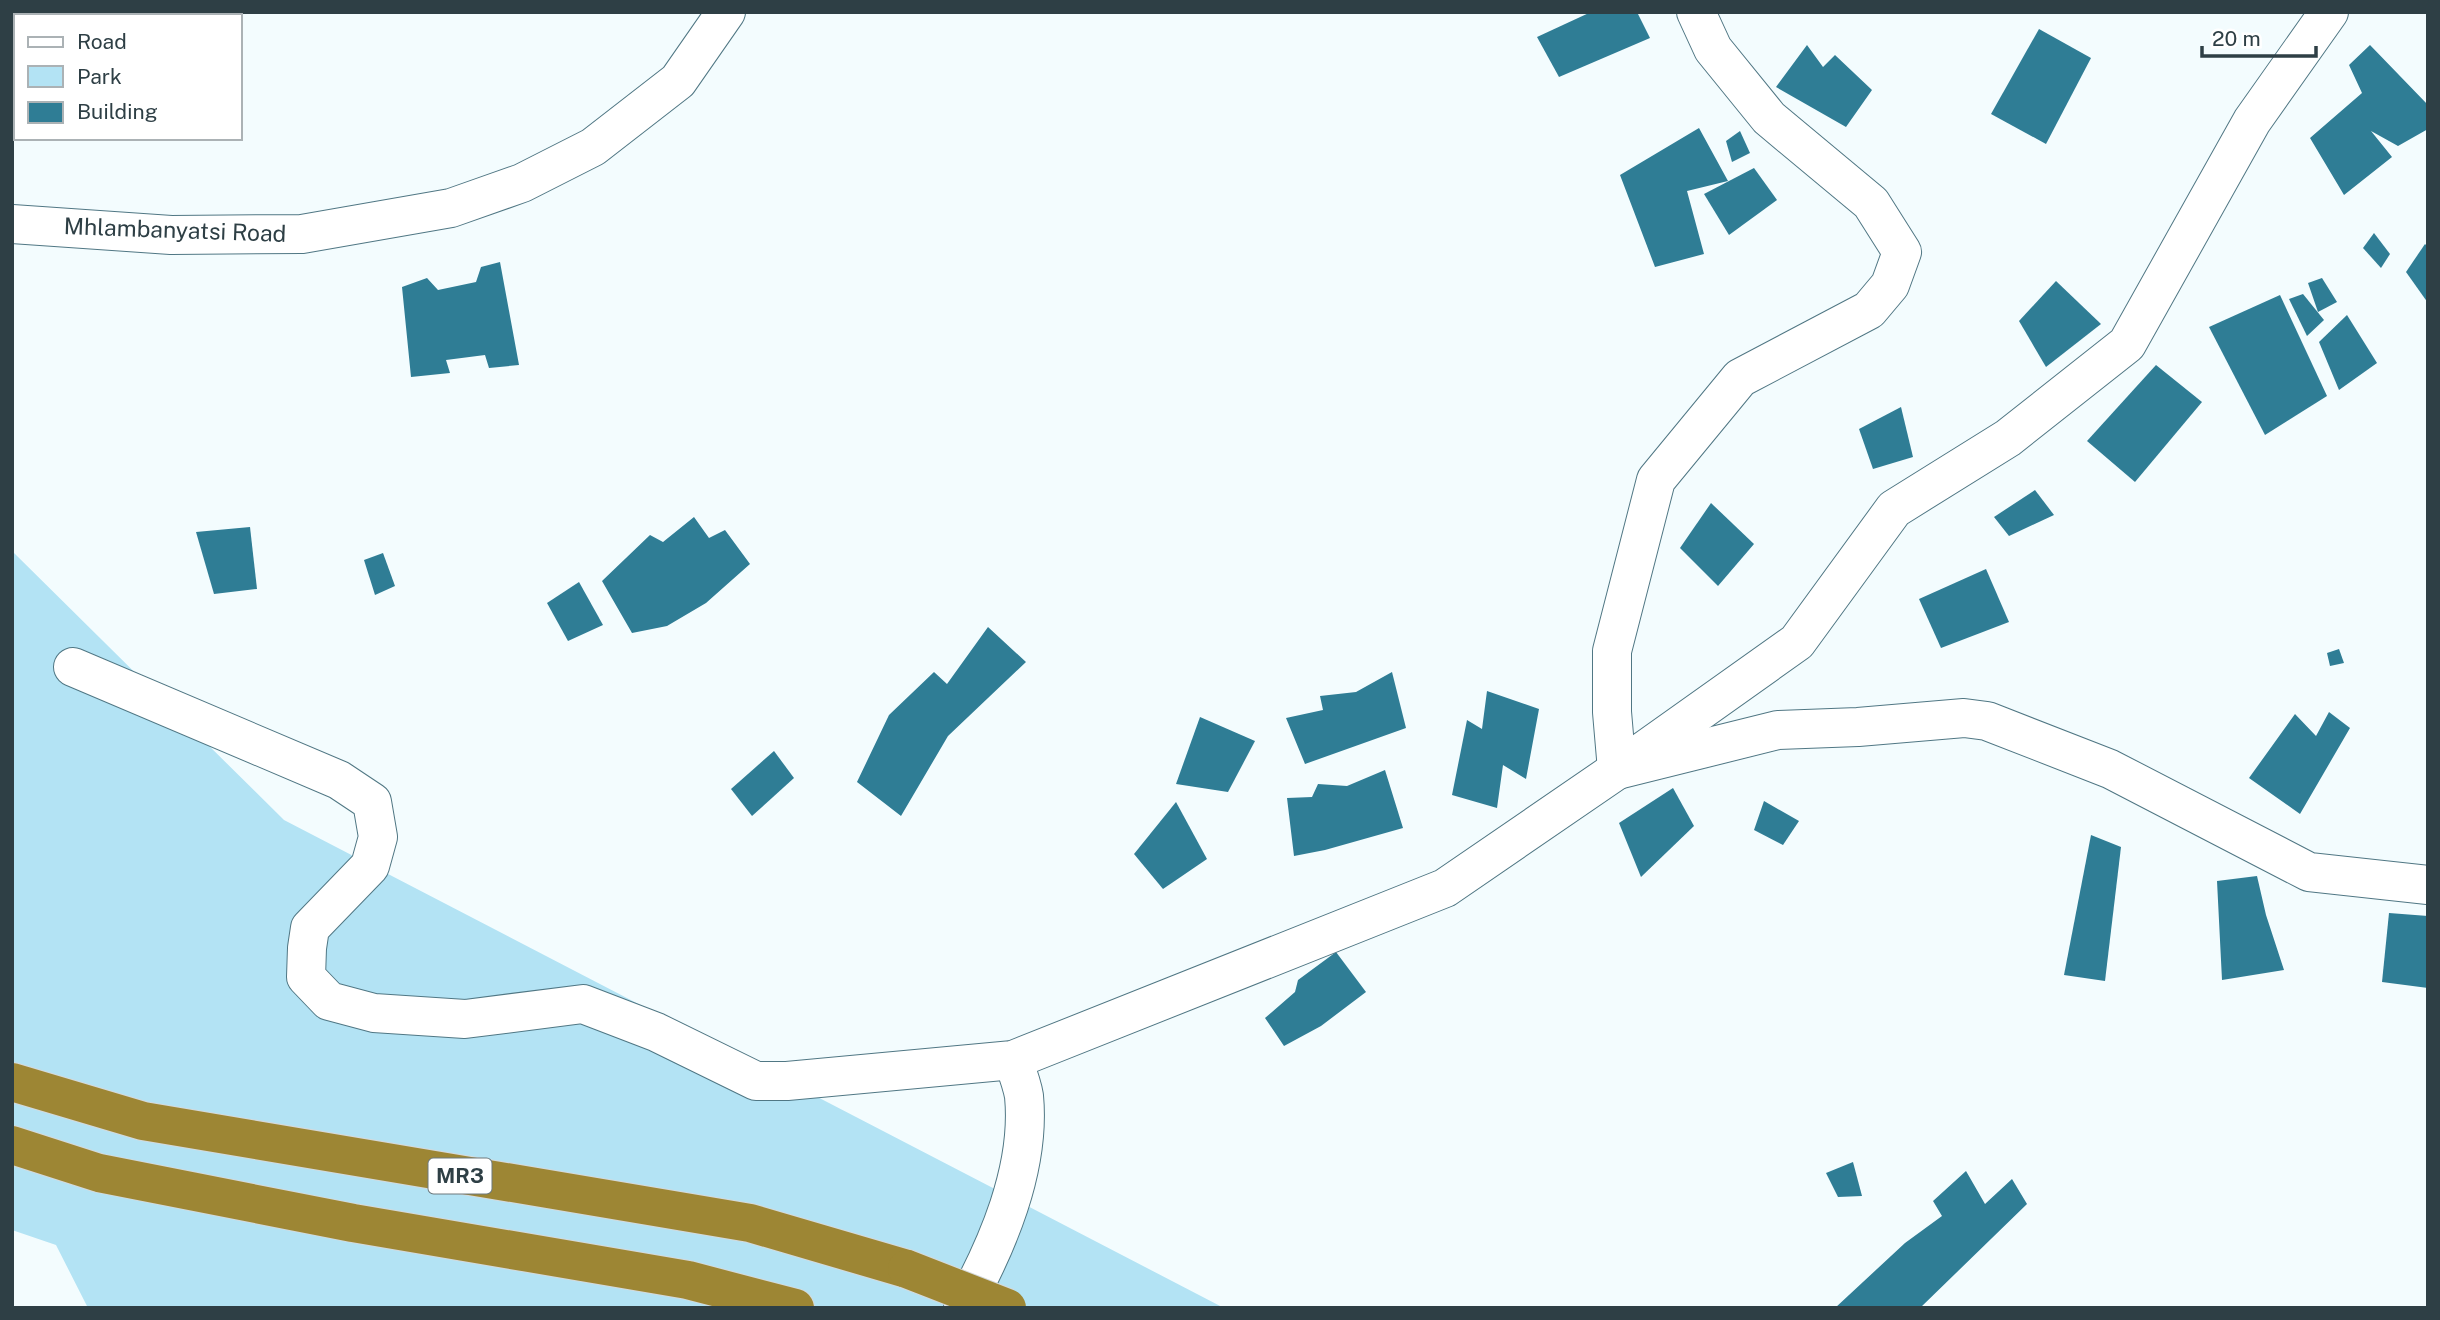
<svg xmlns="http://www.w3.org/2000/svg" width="2440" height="1320" font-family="'Public Sans',sans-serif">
	<rect width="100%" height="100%" fill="#f3fcfe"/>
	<polygon fill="#b3e3f4" points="12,551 284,820 1224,1308 88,1308 56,1245 12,1230"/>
	<g fill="#2f7d95">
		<polygon points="1591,12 1637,12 1650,38 1559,77 1537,37"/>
		<polygon points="2039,29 2091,58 2046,144 1991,114"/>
		<polygon points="1807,45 1823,67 1835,55 1872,90 1846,127 1776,87"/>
		<polygon points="2370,45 2428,105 2428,129 2398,146 2371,131 2392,157 2344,195 2310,138 2362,93 2349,65"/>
		<polygon points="1699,128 1728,181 1687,191 1704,254 1655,267 1620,175"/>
		<polygon points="1740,131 1750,153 1732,162 1726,141"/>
		<polygon points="1754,168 1777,200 1729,235 1704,194"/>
		<polygon points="2374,233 2390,254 2381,268 2363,248"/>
		<polygon points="2425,244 2428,247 2428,303 2406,272"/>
		<polygon points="500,262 519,365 489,368 485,355 446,360 450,373 411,377 402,287 427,278 438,290 476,282 481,267"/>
		<polygon points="2322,278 2337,302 2318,312 2308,283"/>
		<polygon points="2056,281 2101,324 2046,367 2019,321"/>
		<polygon points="2303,294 2324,320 2307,336 2289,299"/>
		<polygon points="2280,295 2327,396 2265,435 2209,327"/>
		<polygon points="2347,315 2377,363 2339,390 2319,342"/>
		<polygon points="2156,365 2202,402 2135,482 2087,441"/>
		<polygon points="1901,407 1913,457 1873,469 1859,429"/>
		<polygon points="2035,490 2054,515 2009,536 1994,517"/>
		<polygon points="1711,503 1754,544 1718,586 1680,548"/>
		<polygon points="694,517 709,538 725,530 750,564 706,603 667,626 632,633 602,581 650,535 663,542"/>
		<polygon points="250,527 257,589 214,594 196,532"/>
		<polygon points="383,553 395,586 375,595 364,560"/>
		<polygon points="1986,569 2009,622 1941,648 1919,599"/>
		<polygon points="579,582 603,625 568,641 547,603"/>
		<polygon points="988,627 1026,662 948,736 901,816 857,782 889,715 934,672 947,684"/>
		<polygon points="2339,649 2344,663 2330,666 2327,653"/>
		<polygon points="1392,672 1406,728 1305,764 1286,718 1323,710 1320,696 1356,692"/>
		<polygon points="1487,691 1539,709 1526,779 1503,765 1497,808 1452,795 1467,720 1482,729"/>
		<polygon points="2329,712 2350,728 2300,814 2249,778 2295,714 2316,736"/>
		<polygon points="1200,717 1255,741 1228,792 1176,784"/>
		<polygon points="774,751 794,778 752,816 731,789"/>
		<polygon points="1385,770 1403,828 1325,850 1294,856 1287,798 1312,797 1318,784 1347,786"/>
		<polygon points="1673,788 1694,826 1641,877 1619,823"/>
		<polygon points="1764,801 1799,821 1783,845 1754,830"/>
		<polygon points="1176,802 1207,859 1163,889 1134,854"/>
		<polygon points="2091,835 2121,847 2105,981 2064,975"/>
		<polygon points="2257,876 2266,915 2284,970 2222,980 2217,881"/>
		<polygon points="2389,913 2428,916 2428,988 2382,982"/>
		<polygon points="1336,952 1366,992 1321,1026 1284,1046 1265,1018 1295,992 1298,980"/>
		<polygon points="1853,1162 1862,1196 1838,1197 1826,1173"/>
		<polygon points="1966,1171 1985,1204 2012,1179 2027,1204 1920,1308 1835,1308 1905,1243 1942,1216 1933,1201"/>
	</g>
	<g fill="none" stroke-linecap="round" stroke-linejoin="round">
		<defs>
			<g id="minor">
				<polyline points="1696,12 1713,49 1769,118 1871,203 1902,252 1890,285 1869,310 1740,378 1656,480 1612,651 1612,712 1617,770 1778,730 1858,727 1964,718 1987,721 2110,769 2309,872 2428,885"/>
				<polyline points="73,667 339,780 372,802 378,837 370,866 310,928 307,948 306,977 329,1001 374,1013 465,1019 583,1004 656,1032 756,1081 787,1081 1013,1060 1445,888 1617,770 1797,642 1894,509 2008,438 2127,344 2252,121 2329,12"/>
				<path d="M963,1308C997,1246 1031,1169 1024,1096C1022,1084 1017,1071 1013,1060"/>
			</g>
			<polyline id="secondary" points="12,224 171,235 302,234 451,208 522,183 593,147 678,81 726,12"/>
			<g id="motorway">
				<polyline points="12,1082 143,1121 750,1223 907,1269"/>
				<polyline points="12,1145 99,1173 353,1223 688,1280 795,1308"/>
			</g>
		</defs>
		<use href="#minor" stroke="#507784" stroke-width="40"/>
		<use href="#secondary" stroke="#507784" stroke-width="40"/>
		<use href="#motorway" stroke="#d5d9da" stroke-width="40"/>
		<use href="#minor" stroke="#fff" stroke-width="38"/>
		<use href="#secondary" stroke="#fff" stroke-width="38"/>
		<use href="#motorway" stroke="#9d8634" stroke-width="38"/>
		<defs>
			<polyline id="motorway-bridge" points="907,1269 1007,1308"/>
		</defs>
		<use href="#motorway-bridge" stroke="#d5d9da" stroke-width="40" stroke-linecap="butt"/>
		<use href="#motorway-bridge" stroke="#9d8634" stroke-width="38"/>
	</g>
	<g text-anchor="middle" stroke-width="7" stroke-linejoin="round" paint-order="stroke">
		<rect fill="#fff" stroke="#6d797d" stroke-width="2" x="428.5" y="1158.5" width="63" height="35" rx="5"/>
		<g font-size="21" font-weight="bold" fill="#2e3f45">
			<text x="460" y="1183">MR3</text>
		</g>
		<g font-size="23" fill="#2e3f45" stroke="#fff">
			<text transform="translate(175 230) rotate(2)" y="8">Mhlambanyatsi Road</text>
		</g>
	</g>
	<rect width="2440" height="1320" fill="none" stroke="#2e3f45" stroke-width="28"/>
	<rect x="14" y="14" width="228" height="126" fill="#ffffff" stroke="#abb2b5" stroke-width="2"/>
	<rect x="28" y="37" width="35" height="10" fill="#ffffff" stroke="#abb2b5" stroke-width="2"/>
	<text x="77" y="49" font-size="21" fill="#2e3f45">Road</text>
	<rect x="28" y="66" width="35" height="21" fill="#b3e3f4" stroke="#abb2b5" stroke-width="2"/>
	<text x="77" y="84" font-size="21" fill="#2e3f45">Park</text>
	<rect x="28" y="102" width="35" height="21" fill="#2f7d95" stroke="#abb2b5" stroke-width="2"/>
	<text x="77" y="119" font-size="21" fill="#2e3f45">Building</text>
	<path d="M2202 46v10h114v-10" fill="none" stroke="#2e3f45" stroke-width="3.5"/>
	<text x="2212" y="46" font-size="21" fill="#2e3f45" stroke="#ffffff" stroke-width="5" paint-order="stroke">20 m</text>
</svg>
